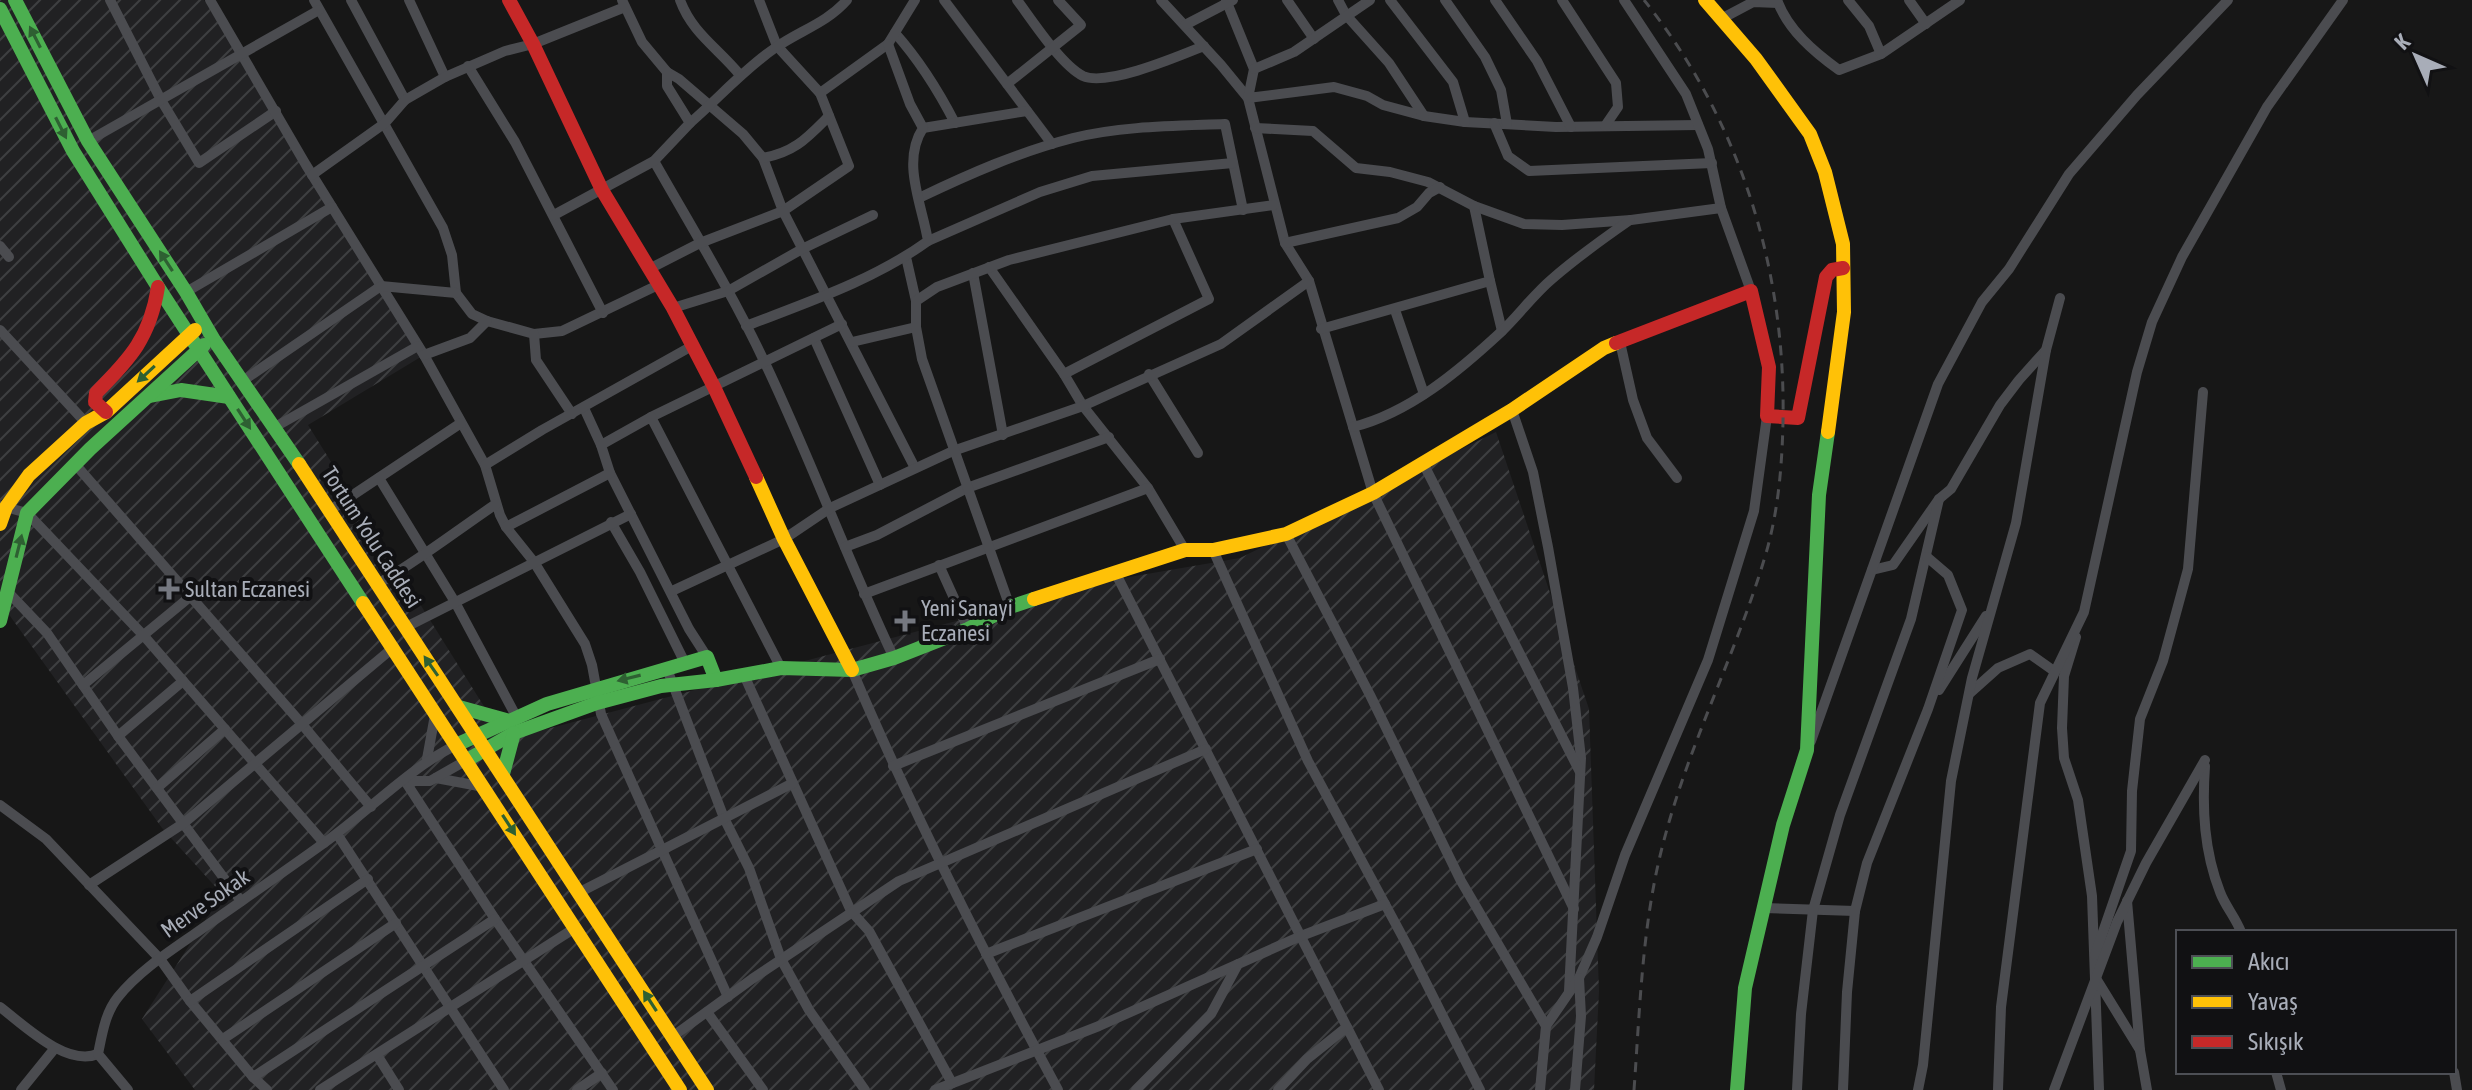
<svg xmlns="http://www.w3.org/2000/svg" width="2472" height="1090" font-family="'Asap Condensed',sans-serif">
	<defs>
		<pattern id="industrial-furrows" width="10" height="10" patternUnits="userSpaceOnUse" patternTransform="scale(2)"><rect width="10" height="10" fill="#212123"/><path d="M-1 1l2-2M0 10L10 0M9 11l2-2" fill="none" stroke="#3e3f41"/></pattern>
	</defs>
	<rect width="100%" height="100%" fill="#171717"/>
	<polygon fill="url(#industrial-furrows)" points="0,0 204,0 424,355 308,425 505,740 1112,580 1240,558 1496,432 1589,709 1599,991 1594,1090 195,1090 142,1019 222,894 162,828 0,602"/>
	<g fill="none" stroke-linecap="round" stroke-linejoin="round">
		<g stroke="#4b4c50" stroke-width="10">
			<polyline points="110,0 161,100 199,163 276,111"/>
			<polyline points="210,0 306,165 424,355 485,465 500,515 506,527 534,562 585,644 592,665 601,714 728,997"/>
			<polyline points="314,0 443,228 452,255 456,293 472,314 487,321 534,334 562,331 658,285"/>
			<polyline points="351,0 405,100"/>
			<polyline points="409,0 445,77"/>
			<path d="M680,0C692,33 718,48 740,75"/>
			<polyline points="944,0 1052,144"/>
			<path d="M1017,0C1032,20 1061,65 1083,76C1107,87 1179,56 1204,46"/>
			<polyline points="1161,0 1221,65 1248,98 1285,243 1309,281 1373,493 1574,909"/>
			<polyline points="1226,0 1254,69 1248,98 1334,87 1367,96 1383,105 1424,116 1465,122 1556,127 1698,125"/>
			<polyline points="1287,0 1314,39"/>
			<polyline points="1338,0 1346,15 1389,63 1424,116"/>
			<polyline points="1390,0 1453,82 1465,122"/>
			<polyline points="1445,0 1485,57 1501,90 1507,124"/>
			<polyline points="1495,0 1537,61 1571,127"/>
			<polyline points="1562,0 1616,83 1618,107 1605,126"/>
			<polyline points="1624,0 1686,94 1708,149 1721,208 1751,291"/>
			<path d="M1777,0C1788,30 1814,52 1839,70L1881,54L1960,0"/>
			<polyline points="1848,0 1869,26 1881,54"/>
			<polyline points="1909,0 1926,24"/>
			<polyline points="1721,19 1753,2 1778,3"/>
			<polyline points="1185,25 1233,0"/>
			<path d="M895,33C920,61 938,90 955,123"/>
			<polyline points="468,66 515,142 603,313"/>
			<polyline points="1254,69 1294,52 1370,0"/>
			<polyline points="667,72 679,79 743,134 763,158 783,211 849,166 820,93 777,46 759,0"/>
			<polyline points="1007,84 1081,25 1058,0"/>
			<polyline points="820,93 888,44 915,0"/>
			<path d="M690,123C719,98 743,70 775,48C799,31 827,23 847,0"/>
			<polyline points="1494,123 1508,156 1529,171 1712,163"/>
			<polyline points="923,128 1027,111"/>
			<polyline points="1255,128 1313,131 1356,168 1390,172 1428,182 1474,206 1524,224 1562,225 1631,220 1721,208"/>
			<polyline points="88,141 319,10"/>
			<path d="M763,158C795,152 807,138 829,116"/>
			<path d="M654,161C692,228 732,293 765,363C811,460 848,561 894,658"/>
			<polyline points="312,175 385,123 405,100 445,77 505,51 533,44 625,7"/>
			<path d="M919,198C969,174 1019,152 1073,138C1121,126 1175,126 1225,124L1243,210"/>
			<polyline points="554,215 654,161 690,123 667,86 667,72 642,42 622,0"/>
			<polyline points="928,241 1040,192 1092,176 1233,163"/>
			<polyline points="1285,243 1398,218 1417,207 1429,193 1440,187"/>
			<polyline points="0,246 9,257"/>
			<polyline points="906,257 916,301"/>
			<polyline points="989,267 1064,374 1083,406 1148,488 1185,550"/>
			<polyline points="649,269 700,243 783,211 915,468"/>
			<polyline points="973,273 1003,435"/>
			<polyline points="1490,281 1502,331"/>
			<polyline points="186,292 332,207"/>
			<polyline points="673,308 728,291 802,249 873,215"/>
			<polyline points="1395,310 1424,394"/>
			<path d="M746,326C808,302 874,280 928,241C922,204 901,162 923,128L910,104L888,44"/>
			<polyline points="1321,329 1490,281 1474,206"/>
			<polyline points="0,330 86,423"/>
			<polyline points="534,334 536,360 572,414"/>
			<polyline points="814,338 880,485"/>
			<polyline points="852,342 916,327"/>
			<polyline points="1620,342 1633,400 1647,438 1677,478"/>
			<polyline points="424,355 470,338 487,321"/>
			<polyline points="1064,374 1209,299 1173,219"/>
			<polyline points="1149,374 1198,453"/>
			<polyline points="244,380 381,286 456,293"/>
			<polyline points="584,408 601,445"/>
			<polyline points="1512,410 1533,472 1548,547 1573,688 1581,758 1569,991"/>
			<polyline points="651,417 842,324"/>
			<polyline points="275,427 418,346"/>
			<path d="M1353,427C1409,413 1459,371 1501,332C1519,315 1533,295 1552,279C1576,258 1604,238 1630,220"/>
			<polyline points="1423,463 1580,772"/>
			<polyline points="75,464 301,723 371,807"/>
			<polyline points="485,465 542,430 692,346"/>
			<polyline points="610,473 689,629 707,657"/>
			<polyline points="379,478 455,602 516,716"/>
			<polyline points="2,506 27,513 144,636 324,843"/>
			<polyline points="329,511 461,423"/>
			<polyline points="611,522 640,572 685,663"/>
			<polyline points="506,527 610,473 601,445 651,417 781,668"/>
			<polyline points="1286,534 1370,695 1461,881 1546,1026"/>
			<polyline points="845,547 877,535 967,488 1109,437"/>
			<polyline points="1213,550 1308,761 1407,945 1480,1090"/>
			<polyline points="939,565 968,629"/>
			<polyline points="1872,570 1893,565 1939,499 1951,489 2000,405 2019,380 2046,350 2060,298"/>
			<polyline points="1115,572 1379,1090"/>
			<path d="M376,585C418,561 456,531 496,504"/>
			<polyline points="672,591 784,539 830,508 953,451 1083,406 1221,344 1309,281"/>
			<polyline points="8,592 47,633 118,736 241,901"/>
			<polyline points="864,594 1148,488"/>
			<polyline points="1010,607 922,359 916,327 916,301 937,287 1009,260 1173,219 1274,205"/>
			<polyline points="404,628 631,514"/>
			<polyline points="2076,637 2064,676 2062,728 2064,758 2078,800 2092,896 2099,1090"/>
			<polyline points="667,669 724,818 749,868 781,959 809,1010 865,1090"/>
			<path d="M852,670C913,813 984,953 1058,1090"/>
			<polyline points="744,675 851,911 869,931 952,1083"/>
			<polyline points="83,685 191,596"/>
			<polyline points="1939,690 1986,616"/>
			<polyline points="1970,693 1998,668 2030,654 2054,671"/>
			<polyline points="118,736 183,681"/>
			<polyline points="1811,741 1938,384 1982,302 2009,269 2069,174 2137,95 2228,0"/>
			<polyline points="427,759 435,715"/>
			<polyline points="893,766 1160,659"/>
			<path d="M2205,766C2202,809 2204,851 2220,892C2225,906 2236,918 2241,932"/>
			<polyline points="436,778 484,787"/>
			<polyline points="405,781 495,919 613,1090"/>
			<polyline points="405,781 430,781 467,760"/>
			<polyline points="157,788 225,729"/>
			<polyline points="0,805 46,839 160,959 190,1001 253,1077 267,1090"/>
			<polyline points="337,834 504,1090"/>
			<polyline points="89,885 184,823 394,647"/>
			<polyline points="580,892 793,783"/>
			<polyline points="2127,901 2140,1050"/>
			<polyline points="1764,908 1855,911"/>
			<polyline points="986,954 1257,849"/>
			<polyline points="2095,955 2131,851 2132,791 2140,719 2163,661 2188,569 2203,392"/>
			<polyline points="2097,980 2140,1050 2147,1090"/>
			<polyline points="190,1001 368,879"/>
			<path d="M0,1007C24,1025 66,1067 98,1054"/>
			<polyline points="707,1012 763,1090"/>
			<polyline points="672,1037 752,979 899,881 1206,749"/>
			<polyline points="223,1039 396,923"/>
			<polyline points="377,1055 399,1090"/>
			<polyline points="2276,1072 2281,1090"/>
			<polyline points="2454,1072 2457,1090"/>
			<polyline points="253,1077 495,919"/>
			<polyline points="21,1090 55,1048"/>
			<path d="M128,1090L98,1054C102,1035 105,1013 118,997C138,972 167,953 193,935C237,904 281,874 324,843C369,811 408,769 456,745"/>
			<polyline points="320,1090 575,928"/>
			<polyline points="577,1090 602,1073"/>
			<polyline points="935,1090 1099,1026 1301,936 1385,904"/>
			<polyline points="1136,1090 1211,1014 1238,964"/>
			<polyline points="1278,1090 1307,1059 1347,1027"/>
			<polyline points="1540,1090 1546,1026 1579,978 1597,937 1625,855 1708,660 1754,511 1767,416"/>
			<polyline points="1575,1090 1581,1016 1579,978"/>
			<polyline points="1797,1090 1801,1014 1813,910 1840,815 1911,619 1939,499"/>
			<polyline points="1843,1090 1847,992 1855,911 1867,863 1928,709 1962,610 1948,575 1927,557"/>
			<polyline points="1918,1090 1923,1065 1951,781 1972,678 2016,523 2046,350"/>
			<polyline points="1998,1090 2001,1007 2040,703 2084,612 2137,372 2152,322 2182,257 2267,107 2343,0"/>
			<polyline points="2054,1090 2117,922 2146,863 2205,760"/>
		</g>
		<g stroke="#4caf50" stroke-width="14">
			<polyline points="15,0 88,141 186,292 214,340 299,464"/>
			<polyline points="0,9 73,151 158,287 363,603"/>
			<polyline points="150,396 181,390 229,397"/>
			<polyline points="0,621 27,513 90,449 204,345"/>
			<polyline points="459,707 506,720"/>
			<polyline points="456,745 547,704 707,657 716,680"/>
			<polyline points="467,760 514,733 597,703 661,686 716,680 781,668 852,670 894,658 968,629 1010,607 1034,599"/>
			<polyline points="503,774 514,733"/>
			<polyline points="1737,1090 1745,988 1783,825 1807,750 1819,495 1828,432"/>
		</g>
		<g stroke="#ffc107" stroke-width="14">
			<polyline points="1705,0 1756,59 1810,134 1825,172 1843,244 1844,312 1828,432"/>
			<polyline points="299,464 707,1090"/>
			<polyline points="756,477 784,539 852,670"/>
			<polyline points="0,524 6,507 29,475 86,423 106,412 195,330"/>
			<polyline points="1034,599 1185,550 1213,550 1286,534 1373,493 1512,410 1604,348 1616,343"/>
			<polyline points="363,603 680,1090"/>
		</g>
		<g stroke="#c62828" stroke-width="14">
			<polyline points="509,0 533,44 602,190 673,308 714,387 756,477"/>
			<polyline points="1616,343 1751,291 1769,367 1767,416 1798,418 1826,277 1832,270 1843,268"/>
			<path d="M106,412L95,402L96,393C131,358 150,337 158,287"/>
		</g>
		<path stroke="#4b4c4f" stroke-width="3" stroke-dasharray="10 8" stroke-linecap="butt" d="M1634,1090C1640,1008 1642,924 1663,844C1688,746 1735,656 1764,560C1778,515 1782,468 1783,422C1786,269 1740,120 1644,0"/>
	</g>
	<defs><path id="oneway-solid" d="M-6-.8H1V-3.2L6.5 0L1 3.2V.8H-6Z" transform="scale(2)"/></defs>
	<g fill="#2e6032">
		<use href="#oneway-solid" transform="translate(35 37) rotate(-117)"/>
		<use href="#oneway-solid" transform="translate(61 128) rotate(63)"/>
		<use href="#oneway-solid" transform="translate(166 261) rotate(-123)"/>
		<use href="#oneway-solid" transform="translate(146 374) rotate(137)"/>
		<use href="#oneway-solid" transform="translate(244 419) rotate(57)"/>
		<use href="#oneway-solid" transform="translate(19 546) rotate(-76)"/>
		<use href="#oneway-solid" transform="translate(431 666) rotate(-125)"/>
		<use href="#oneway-solid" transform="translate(629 678) rotate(166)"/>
		<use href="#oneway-solid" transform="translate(509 825) rotate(57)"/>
		<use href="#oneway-solid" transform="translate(650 1001) rotate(-123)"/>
	</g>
	<g fill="#757880" stroke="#111113" stroke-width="3">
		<path d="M165 577h8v8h8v8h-8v8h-8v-8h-8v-8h8z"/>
		<path d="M901 609h8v8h8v8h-8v8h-8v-8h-8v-8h8z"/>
	</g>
	<g text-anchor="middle" stroke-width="8" stroke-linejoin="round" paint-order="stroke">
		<g font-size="22" fill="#a8adb8" stroke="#111113">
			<text transform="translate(372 537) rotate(57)" y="8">Tortum Yolu Caddesi</text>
			<text transform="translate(205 903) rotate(-35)" y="8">Merve Sokak</text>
		</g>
		<g font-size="22" fill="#a8adb8" stroke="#111113" text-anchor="start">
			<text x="185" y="597">Sultan Eczanesi</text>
			<text x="921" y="616">Yeni Sanayi<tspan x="921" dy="25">Eczanesi</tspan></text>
		</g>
	</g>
	<rect x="2176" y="930" width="280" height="144" fill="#111113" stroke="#4d4f55" stroke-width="2"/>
	<rect x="2192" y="956" width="40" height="12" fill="#4caf50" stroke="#4d4f55" stroke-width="2"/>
	<text x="2248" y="970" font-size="24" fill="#a8adb8">Akıcı</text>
	<rect x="2192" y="996" width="40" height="12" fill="#ffc107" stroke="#4d4f55" stroke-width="2"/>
	<text x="2248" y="1010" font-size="24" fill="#a8adb8">Yavaş</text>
	<rect x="2192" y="1036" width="40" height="12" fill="#c62828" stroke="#4d4f55" stroke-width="2"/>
	<text x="2248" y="1050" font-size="24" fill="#a8adb8">Sıkışık</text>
	<g transform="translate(2416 56) rotate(315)" stroke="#111113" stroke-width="6" paint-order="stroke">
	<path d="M0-6L14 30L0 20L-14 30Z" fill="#a8adb8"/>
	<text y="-12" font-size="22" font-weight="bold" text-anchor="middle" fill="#a8adb8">K</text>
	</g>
</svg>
